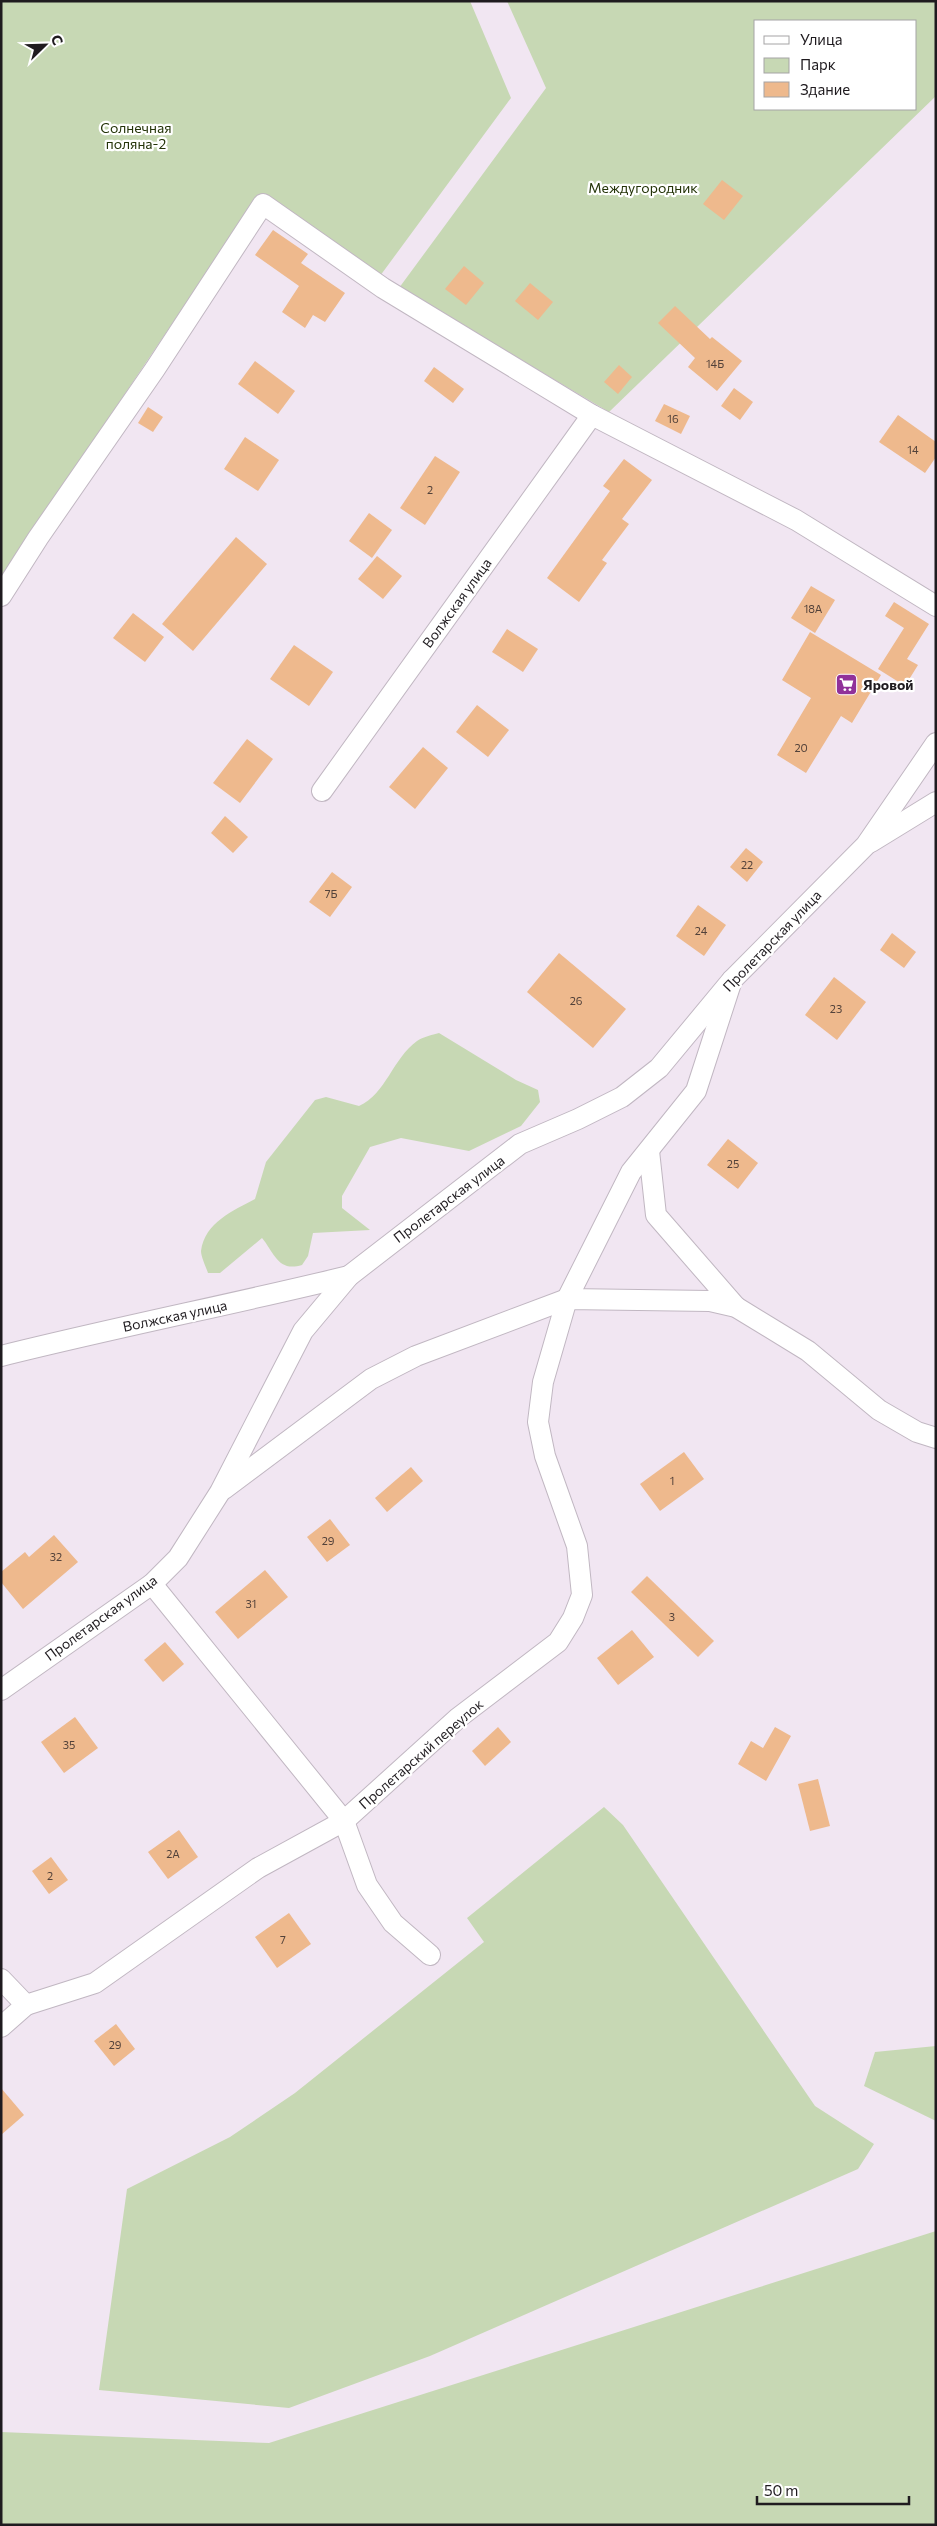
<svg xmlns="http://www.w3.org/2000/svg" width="937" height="2526" font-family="Commissioner,sans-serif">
	<rect width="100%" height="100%" fill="#f1e6f2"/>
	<g fill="#c7d8b4" fill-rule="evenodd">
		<polygon points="1,1 470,1 511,98 380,276 258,196 1,578"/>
		<path d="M507,1H936V96L609,412L399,288L546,88ZM756,21H916V109H756Z"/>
		<path d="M439,1033L516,1080L538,1090L540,1102L521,1126L469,1151L401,1138L370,1147L342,1196V1208L370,1230L313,1233L308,1256L302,1265C278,1272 275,1254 262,1238L220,1273H208C206,1267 201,1257 201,1251C205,1222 233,1211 255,1199L266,1162L315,1100L326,1097L359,1106C386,1094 393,1058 417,1041C423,1037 432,1035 439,1033Z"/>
		<polygon points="604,1807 623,1825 815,2106 874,2144 858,2169 430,2356 289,2408 99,2390 127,2189 230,2137 295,2093 484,1942 467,1918"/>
		<polygon points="936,2046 936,2121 864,2086 875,2052"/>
		<polygon points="936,2231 936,2525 1,2525 1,2432 269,2443"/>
	</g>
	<g fill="#eeb98d">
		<polygon points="722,180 743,196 724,220 703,204"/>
		<polygon points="273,230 308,254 301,263 345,293 325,322 313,315 305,328 282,312 299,286 255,255"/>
		<polygon points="464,266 484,283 466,305 445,289"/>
		<polygon points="530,283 553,302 538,320 515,301"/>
		<polygon points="675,306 710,339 712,337 742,361 717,391 688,367 695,358 658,323"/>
		<polygon points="255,361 295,391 278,414 238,384"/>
		<polygon points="619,365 632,377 618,394 604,382"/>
		<polygon points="434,367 464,389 453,403 424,381"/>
		<polygon points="734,388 753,402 740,420 721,406"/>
		<polygon points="664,404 690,416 681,434 655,421"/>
		<polygon points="148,407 163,417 153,432 138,423"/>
		<polygon points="898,415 936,442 936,457 925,473 879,442"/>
		<polygon points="245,437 279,460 258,491 224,469"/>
		<polygon points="435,456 460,472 425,525 400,508"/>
		<polygon points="624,459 652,480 622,519 629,524 602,560 607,563 579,602 547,578 610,491 603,486"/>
		<polygon points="369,513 392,530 372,558 349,541"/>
		<polygon points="236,537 267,564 193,651 162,624"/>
		<polygon points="377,556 402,576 383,599 358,579"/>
		<polygon points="811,586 835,600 815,633 791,618"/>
		<polygon points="894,602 929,624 907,659 918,665 905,686 878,669 904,628 885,616"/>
		<polygon points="133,613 164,637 145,662 113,638"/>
		<polygon points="507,629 538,649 523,672 492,652"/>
		<polygon points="810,632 881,675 852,723 841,716 806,773 777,755 811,698 782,680"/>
		<polygon points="294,645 333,672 309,706 270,679"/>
		<polygon points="477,705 509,730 488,757 456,732"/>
		<polygon points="247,739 273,759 240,803 213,783"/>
		<polygon points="423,747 448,768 415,809 389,787"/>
		<polygon points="225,816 248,837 233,853 211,833"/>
		<polygon points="746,848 763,862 747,882 730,867"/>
		<polygon points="332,872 352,887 330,917 309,902"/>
		<polygon points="698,905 726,925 704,956 676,936"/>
		<polygon points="892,933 916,952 904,968 880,950"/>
		<polygon points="559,953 626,1009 593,1048 527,992"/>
		<polygon points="834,977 866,1002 837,1040 805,1015"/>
		<polygon points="728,1139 758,1163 738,1189 707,1165"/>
		<polygon points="684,1452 704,1479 660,1511 640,1484"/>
		<polygon points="411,1467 423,1481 387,1512 375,1498"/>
		<polygon points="330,1519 350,1545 327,1562 307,1537"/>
		<polygon points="54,1535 78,1562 23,1609 1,1582 1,1572 25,1552 29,1557"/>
		<polygon points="265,1570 288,1597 238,1639 215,1612"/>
		<polygon points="647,1576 714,1641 698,1657 631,1592"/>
		<polygon points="632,1630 654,1657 618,1685 597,1658"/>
		<polygon points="165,1642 184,1664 163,1682 144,1660"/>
		<polygon points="75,1717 98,1748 64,1773 41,1742"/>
		<polygon points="498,1727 511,1742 485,1766 472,1751"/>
		<polygon points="775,1727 791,1736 766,1781 738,1764 751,1741 763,1748"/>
		<polygon points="818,1779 830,1826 810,1831 798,1784"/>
		<polygon points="179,1830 198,1857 168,1879 148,1852"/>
		<polygon points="51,1857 68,1880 49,1894 32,1871"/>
		<polygon points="289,1913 311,1944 277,1968 255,1937"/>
		<polygon points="116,2024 135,2049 114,2066 94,2041"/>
		<polygon points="1,2088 24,2115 1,2135"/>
	</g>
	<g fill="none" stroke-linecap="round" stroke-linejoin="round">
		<defs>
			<g id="street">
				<polyline points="1,596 38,538 155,369 263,204 383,288 592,415 796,520 936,606"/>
				<polyline points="322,791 592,415"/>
				<polyline points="871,842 936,802"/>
				<polyline points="649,1151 656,1215 736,1307"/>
				<path d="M1,1356C117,1327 234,1304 349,1276"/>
				<polyline points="224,1489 371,1379 416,1356 567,1299 710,1301 736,1307 808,1351 879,1410 917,1432 936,1438"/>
				<polyline points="152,1584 344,1821 367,1885 393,1923 430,1955"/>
				<polyline points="1,1690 152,1584 178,1558 220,1492 303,1331 349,1276 520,1144 578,1119 622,1097 659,1068 732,980 866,845 936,743"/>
				<polyline points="1,1979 26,2005 95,1983 258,1868 344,1821 458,1718 558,1642 573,1618 582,1595 577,1546 545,1456 538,1422 543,1382 567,1299 631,1172 696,1091 732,980"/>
				<polyline points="1,2027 26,2005"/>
			</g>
		</defs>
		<use href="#street" stroke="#c1b7c2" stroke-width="22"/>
		<use href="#street" stroke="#fff" stroke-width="20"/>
	</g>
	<defs>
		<symbol id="supermarket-square" viewBox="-11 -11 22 22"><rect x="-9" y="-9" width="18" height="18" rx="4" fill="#90319a" stroke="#fff"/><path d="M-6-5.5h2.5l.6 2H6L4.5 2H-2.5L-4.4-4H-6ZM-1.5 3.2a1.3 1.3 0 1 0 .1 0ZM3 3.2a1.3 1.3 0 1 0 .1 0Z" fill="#fff"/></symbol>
	</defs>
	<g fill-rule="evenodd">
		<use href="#supermarket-square" x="834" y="672" width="25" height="25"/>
	</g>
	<g text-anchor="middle" stroke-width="4.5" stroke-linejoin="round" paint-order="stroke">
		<g font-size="11" fill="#53423a">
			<text x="715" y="368">14Б</text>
			<text x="673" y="423">16</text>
			<text x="913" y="454">14</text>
			<text x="430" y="494">2</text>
			<text x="813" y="613">18А</text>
			<text x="801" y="752">20</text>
			<text x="747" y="869">22</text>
			<text x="331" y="898">7Б</text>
			<text x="701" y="935">24</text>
			<text x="576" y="1005">26</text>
			<text x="836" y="1013">23</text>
			<text x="733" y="1168">25</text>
			<text x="672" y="1485">1</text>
			<text x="328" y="1545">29</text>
			<text x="56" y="1561">32</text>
			<text x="251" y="1608">31</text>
			<text x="672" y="1621">3</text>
			<text x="69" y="1749">35</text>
			<text x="173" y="1858">2А</text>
			<text x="50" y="1880">2</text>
			<text x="283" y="1944">7</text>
			<text x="115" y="2049">29</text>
		</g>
		<g font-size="14" fill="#233307" stroke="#fff">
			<text x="136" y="133">Солнечная<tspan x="136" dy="16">поляна-2</tspan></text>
			<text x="643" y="193">Междугородник</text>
		</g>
		<g font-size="14" fill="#1f1b1f" stroke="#fff">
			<text transform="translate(457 603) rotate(-54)" y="5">Волжская улица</text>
			<text transform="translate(772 941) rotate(-46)" y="5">Пролетарская улица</text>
			<text transform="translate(449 1199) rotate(-37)" y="5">Пролетарская улица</text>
			<text transform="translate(175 1316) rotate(-12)" y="5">Волжская улица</text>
			<text transform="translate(101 1618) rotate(-36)" y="5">Пролетарская улица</text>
			<text transform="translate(421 1754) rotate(-41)" y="5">Пролетарский переулок</text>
		</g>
		<g font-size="14" font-weight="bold" fill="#1f1b1f" stroke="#fff" text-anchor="start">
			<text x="863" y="690">Яровой</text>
		</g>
	</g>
	<rect width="937" height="2526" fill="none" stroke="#1f1b1f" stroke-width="5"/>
	<rect x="754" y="20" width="162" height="90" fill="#ffffff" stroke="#a5a4a5"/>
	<rect x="764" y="36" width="25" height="8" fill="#ffffff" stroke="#a5a4a5"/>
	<text x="800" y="45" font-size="15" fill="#1f1b1f">Улица</text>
	<rect x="764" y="58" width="25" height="15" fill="#c7d8b4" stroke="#a5a4a5"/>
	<text x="800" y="70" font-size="15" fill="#1f1b1f">Парк</text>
	<rect x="764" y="82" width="25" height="15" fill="#eeb98d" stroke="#a5a4a5"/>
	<text x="800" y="95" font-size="15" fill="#1f1b1f">Здание</text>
	<g transform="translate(45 45) rotate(67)" stroke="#ffffff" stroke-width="4" paint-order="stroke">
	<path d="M0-4L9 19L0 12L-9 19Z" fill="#1f1b1f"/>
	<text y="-8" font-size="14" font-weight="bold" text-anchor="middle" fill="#1f1b1f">С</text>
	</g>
	<path d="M757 2496v8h152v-8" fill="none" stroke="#1f1b1f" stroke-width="2.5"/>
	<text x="764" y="2496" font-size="15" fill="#1f1b1f" stroke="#ffffff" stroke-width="4" paint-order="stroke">50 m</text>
</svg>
